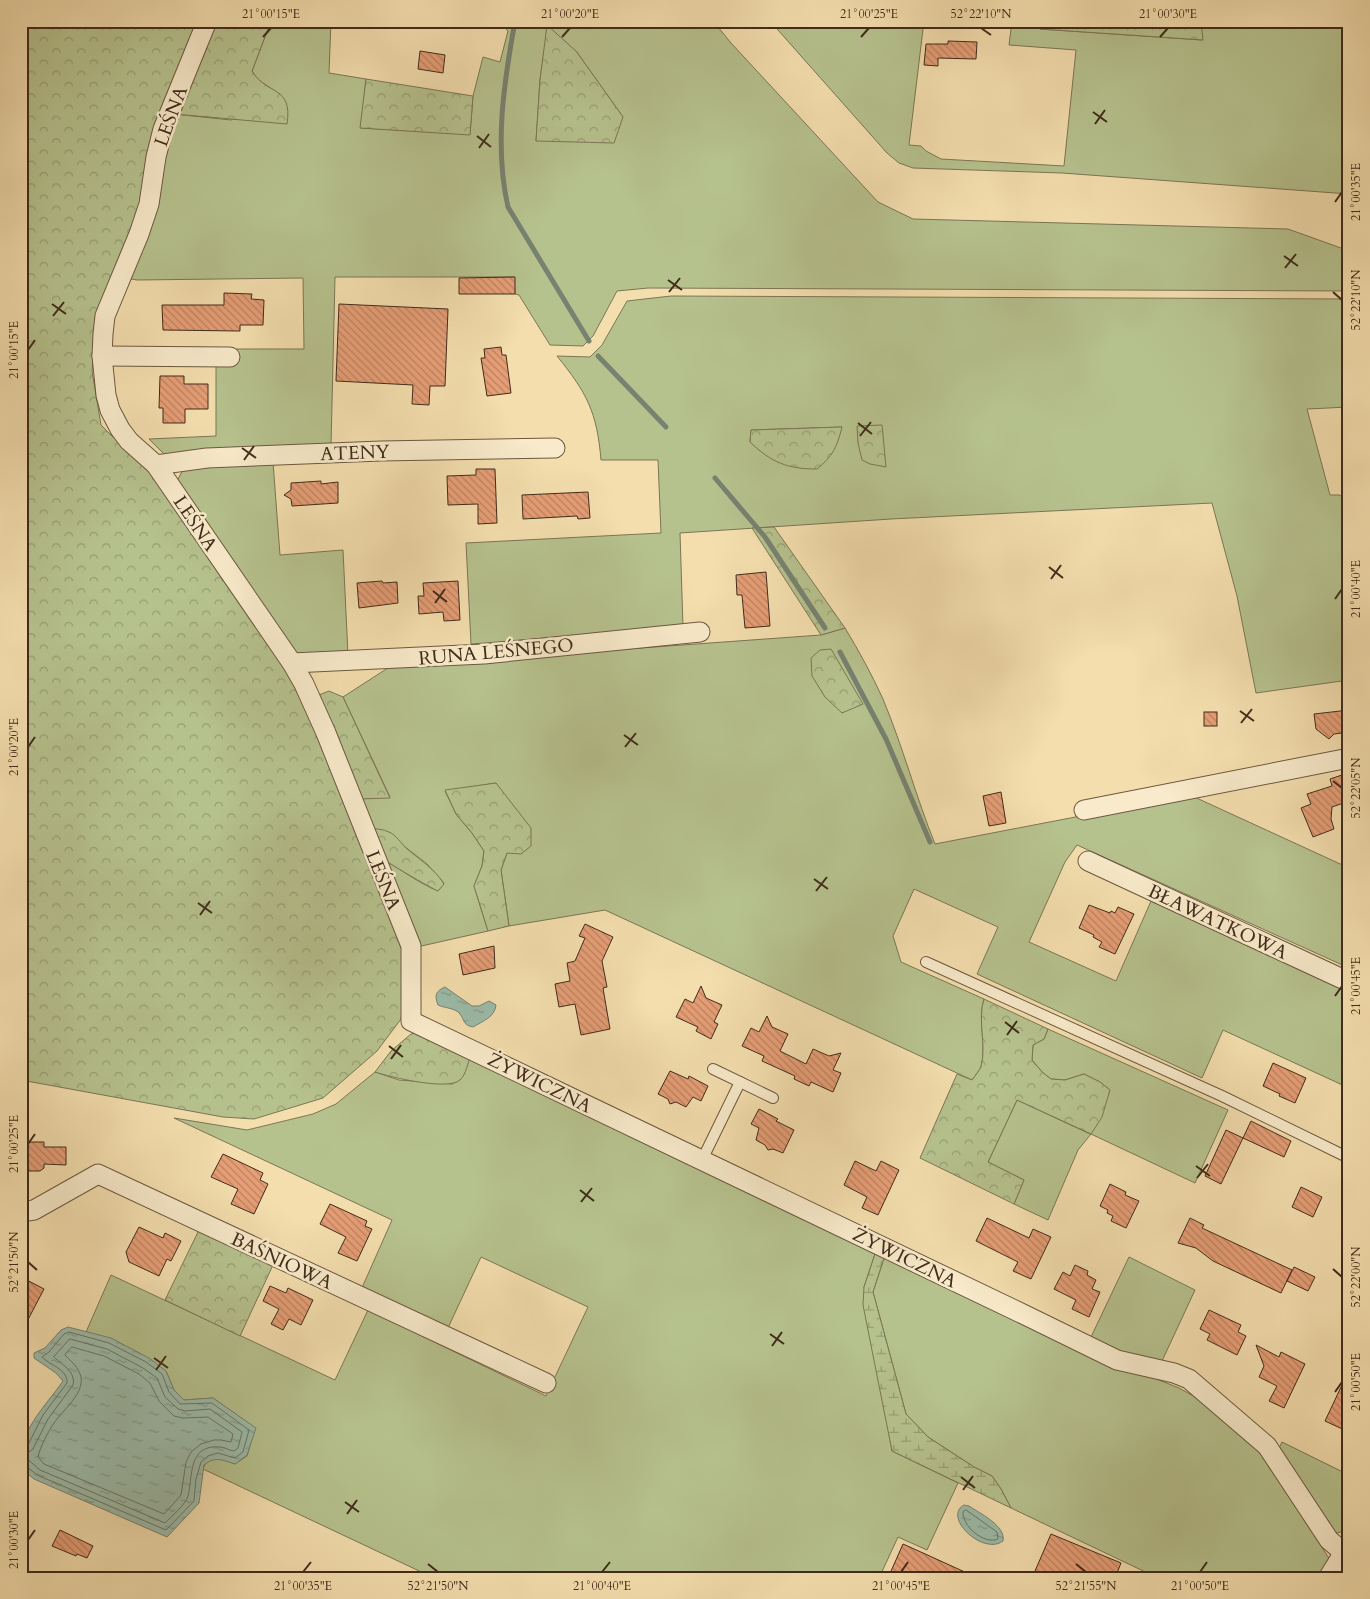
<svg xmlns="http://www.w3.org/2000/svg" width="1370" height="1599" font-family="Cardo,serif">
	<defs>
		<pattern id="forest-crowns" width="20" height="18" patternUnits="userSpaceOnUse" patternTransform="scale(1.25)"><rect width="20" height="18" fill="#b6c28e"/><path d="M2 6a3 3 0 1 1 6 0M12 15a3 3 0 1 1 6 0" fill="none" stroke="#959e73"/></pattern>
		<pattern id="wetland-marsh" width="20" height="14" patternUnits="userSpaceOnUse" patternTransform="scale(1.25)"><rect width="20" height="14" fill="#b6c28e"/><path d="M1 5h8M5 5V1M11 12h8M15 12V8" fill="none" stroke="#959e73"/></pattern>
		<pattern id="water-ripples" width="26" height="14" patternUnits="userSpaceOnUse" patternTransform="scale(1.25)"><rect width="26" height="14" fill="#9cbcaa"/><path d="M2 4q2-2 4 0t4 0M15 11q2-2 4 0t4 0" fill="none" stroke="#81998a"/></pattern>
		<pattern id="building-back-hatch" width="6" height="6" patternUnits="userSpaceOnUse" patternTransform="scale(1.25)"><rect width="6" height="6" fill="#e69e76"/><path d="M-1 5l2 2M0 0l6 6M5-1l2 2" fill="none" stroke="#bc8160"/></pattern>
	</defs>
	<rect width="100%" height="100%" fill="#f4deae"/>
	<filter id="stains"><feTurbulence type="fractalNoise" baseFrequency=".004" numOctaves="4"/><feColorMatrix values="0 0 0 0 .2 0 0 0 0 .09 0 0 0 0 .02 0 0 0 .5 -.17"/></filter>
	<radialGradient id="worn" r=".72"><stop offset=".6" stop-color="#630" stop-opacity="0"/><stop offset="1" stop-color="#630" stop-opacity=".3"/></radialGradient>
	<g fill="#b6c28e" stroke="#7b7654" fill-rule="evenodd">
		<path d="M271,21H331L329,73L366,79L361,128L470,134L473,96L483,57L500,62L508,31L498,21H713L731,43L878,202L913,219L1288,229L1341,248L1349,252V291L648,288L617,291L593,336L583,346L550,345L519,295L515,294L514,277H335L331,446L165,455L149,439L216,436V364H237L236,349H304L303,278L137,280L126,278L174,114L231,120L281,95L257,79L252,71ZM545,46L576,51L623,117L536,141L540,80Z"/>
		<polygon points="770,21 924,21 909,145 921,146 926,151 941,159 1064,166 1076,50 1009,45 1012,21 1041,21 1040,29 1202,40 1201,21 1349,21 1349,194 1062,173 913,168 899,163 887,153"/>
		<path d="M671,296L1349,299V407L1307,409L1330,495H1340L1349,506V680L1256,693L1237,596L1212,503L891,519L680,533L683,627L471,644L466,543L661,533L658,460H601C597,412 587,393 557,356L590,357L602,345L627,301ZM842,427L766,454L750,442L751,430Z"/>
		<polygon points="273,462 280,555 343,550 348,655 294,658 178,490 178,479 184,468"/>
		<path d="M845,628C859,651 872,675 883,699C903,747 916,797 935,844L1190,795L1349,868V968L1077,845L1065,862L1029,942L1116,981L1151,901L1349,992V1088L1223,1030L1202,1078L977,974L998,927L914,889L893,936L901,962L984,999C977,1021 987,1044 981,1067C979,1071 975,1076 972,1080L605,910L509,926L501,870L507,853L496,783L445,791L456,814L472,833L484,851L482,866L474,886L488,931L417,947L382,859C401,869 418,883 438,891L444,883L427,864L405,847L391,833L369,828L358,799L390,797L343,697L391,666L821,635Z"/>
		<polygon points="1048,1029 1228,1110 1195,1183 1091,1134 1078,1150 1048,1220 1014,1204 1024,1180 988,1162 1017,1100 1090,1134 1110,1090 1100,1082 1084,1074 1065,1080 1051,1079 1042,1072 1032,1060 1033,1045 1044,1039"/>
		<path d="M471,1054L876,1251L864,1287L892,1451L958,1483L927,1550L898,1537L879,1578H434L203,1469C208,1453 224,1460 235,1464L247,1456L255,1428L213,1398L184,1400L174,1390L166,1371L86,1332L111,1275L335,1380L368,1310L546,1396L588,1307L481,1257L447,1330L361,1290L392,1220L174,1118L247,1130L313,1114L336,1104L375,1072L399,1080L453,1084Z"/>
		<polygon points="885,1255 1149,1376 1179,1388 1208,1404 1264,1456 1330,1560 1319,1578 1158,1578 1011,1508 1001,1489 992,1476 974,1467 928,1437 906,1414 873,1292"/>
		<polygon points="1129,1257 1195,1290 1162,1361 1121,1352 1091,1337"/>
		<polygon points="1282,1442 1349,1475 1349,1523 1344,1531 1337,1533 1332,1530 1278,1450"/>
	</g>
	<g fill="url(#forest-crowns)" stroke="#7b7654">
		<polygon points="21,21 203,21 164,113 150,141 148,168 142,201 118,259 97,322 92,371 101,425 125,449 169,489 296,676 405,947 405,990 401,1019 377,1051 323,1098 254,1119 223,1117 21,1080"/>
		<path d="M214,21H271L252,71C267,96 293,85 287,124L174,114Z"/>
		<polygon points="1041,21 1201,21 1203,40 1040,29"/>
		<polygon points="547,25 576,51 623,117 614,143 536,141 540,80"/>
		<polygon points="366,79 473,96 470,135 360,128"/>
		<polygon points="882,425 886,467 870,464 862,460 858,443 857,426"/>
		<path d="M842,427C837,447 833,456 817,469C788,469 772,463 750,442L751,430Z"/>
		<polygon points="774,527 845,628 821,635 752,528"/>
		<polygon points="831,649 863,704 842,713 825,697 812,676 811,658 820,650"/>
		<polygon points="329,691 343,697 390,798 358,799 314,697"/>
		<polygon points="496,783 531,828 531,846 521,854 507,853 501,870 509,926 488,931 474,886 482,866 484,851 472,833 456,814 445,790"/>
		<path d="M369,828C376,829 383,829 389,832C396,835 401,843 406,848C420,860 435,869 444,884L438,891C431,888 384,861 381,857C376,849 373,837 369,828Z"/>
		<path d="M984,999L1048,1029L1044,1039L1033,1045L1032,1060L1042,1072L1051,1079L1065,1080L1084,1074L1100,1082L1110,1090L1102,1117L1091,1134L1017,1100L988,1162L1024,1180L1014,1204L920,1158L957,1074L972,1080C975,1076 979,1071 981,1067C987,1044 977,1021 984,999Z"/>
		<path d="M426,1032L471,1054C468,1062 466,1075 460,1080C448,1091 390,1077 375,1072L391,1051L411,1034Z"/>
		<polygon points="199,1230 273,1265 240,1336 165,1300"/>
	</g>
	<polygon fill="url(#wetland-marsh)" stroke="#7b7654" points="876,1251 885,1255 873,1292 906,1414 928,1437 974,1467 992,1476 1001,1489 1011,1508 892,1451 863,1305 864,1287"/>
	<g fill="url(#water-ripples)" stroke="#778271">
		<path d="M445,987L472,1006H479L489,1001L496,1005C495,1017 483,1021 473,1027C463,1025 465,1021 460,1014C456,1008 444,1008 438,1005C434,995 436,991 445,987Z"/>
		<path d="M68,1327L111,1338L149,1358L166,1371L174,1390L184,1400L213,1398L256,1428L247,1455L235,1464C223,1460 215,1456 204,1465L199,1503L167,1537L34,1479L22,1469C14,1435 46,1406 63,1381L56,1373L34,1358V1353L45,1348L61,1330Z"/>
		<path d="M964,1505L969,1506C981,1514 1006,1526 1003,1541C983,1556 942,1517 964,1505Z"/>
	</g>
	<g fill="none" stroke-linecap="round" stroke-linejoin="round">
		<g stroke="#6e7462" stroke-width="1">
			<path d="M70,1339L107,1349L143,1368L157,1378L165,1397L178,1409L185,1411L210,1409L242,1432L238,1448L234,1451C230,1451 225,1447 220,1447C187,1444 193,1478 188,1496C186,1504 171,1517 165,1523L40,1470L25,1457V1455L33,1449L48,1419L73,1385C76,1371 62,1365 54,1357Z"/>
			<path d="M72,1347L104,1356L139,1374L150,1383L159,1401L174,1416L183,1418L208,1417L233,1434L231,1442L221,1440H214L201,1444L191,1452L186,1462L181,1495L164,1514L44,1464L38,1457C40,1447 48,1432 54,1423C63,1410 84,1394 81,1377C79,1368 71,1361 65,1355Z"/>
			<path d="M21,1448L28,1445L43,1415L67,1383C68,1369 49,1365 42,1357L49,1352L64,1334L69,1332L109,1343L146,1362L162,1374L169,1392L180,1404L212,1403L249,1430L243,1452L235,1458L218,1453L208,1456L201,1462L196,1479L194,1501L166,1530L37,1475L26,1466L21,1465"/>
			<path d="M966,1510L997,1532L998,1539C984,1545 962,1526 963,1512Z"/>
		</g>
		<g stroke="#778271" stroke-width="5">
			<path d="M515,21C504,82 494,146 508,207L589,341"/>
			<polyline points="598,356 666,427"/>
			<polyline points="715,478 765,537 825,628"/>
			<polyline points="840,652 886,739 930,842"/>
		</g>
	</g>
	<g fill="url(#building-back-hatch)" stroke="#402b1b">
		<polygon points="948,41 977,42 976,59 938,58 938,66 924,65 926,44 948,44"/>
		<polygon points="420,51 445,55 443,73 418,69"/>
		<polygon points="515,277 515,294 459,294 459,278"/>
		<polygon points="224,293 252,294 251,299 264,300 263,325 240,325 240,331 163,330 162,305 224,305"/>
		<polygon points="339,304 448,309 445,386 430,386 429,405 412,404 413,385 336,381"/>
		<polygon points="501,347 502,355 506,355 511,393 487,396 481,358 485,358 484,349"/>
		<polygon points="160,376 184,376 184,384 208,384 208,409 185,409 185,423 163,423 163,408 159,408"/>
		<polygon points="476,469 495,469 497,523 478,524 478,504 448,505 447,476 476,475"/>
		<polygon points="321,481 321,484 338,482 338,503 292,506 291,499 284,495 291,490 291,483"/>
		<polygon points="588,492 590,518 578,519 577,516 523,519 522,495"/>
		<polygon points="766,572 770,626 745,628 742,595 737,595 736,575"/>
		<polygon points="382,581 383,583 397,582 398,603 359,608 357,583"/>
		<polygon points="458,581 460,620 444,621 443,612 419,614 418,596 424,596 423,583"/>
		<polygon points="1349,710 1349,732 1334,734 1329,739 1316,729 1314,714"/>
		<rect x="1204" y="712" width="13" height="14"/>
		<polygon points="1345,774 1349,786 1349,801 1332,807 1331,819 1334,829 1313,837 1301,808 1311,804 1307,794 1332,786 1330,779"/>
		<polygon points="1001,792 1006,823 989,826 983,796"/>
		<polygon points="1089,905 1110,913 1111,911 1115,913 1118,907 1134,914 1115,954 1099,947 1102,942 1093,937 1094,935 1079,928"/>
		<polygon points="585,924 613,937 602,961 607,987 603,988 610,1029 581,1035 575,1004 559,1007 555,984 570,981 567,963 575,961 585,938 579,936"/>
		<polygon points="494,946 495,968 463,975 459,954"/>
		<polygon points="701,986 706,998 722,1005 714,1022 718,1024 711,1039 696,1031 698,1027 676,1017 685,999 693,1003"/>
		<polygon points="767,1016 772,1027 788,1034 780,1051 806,1064 813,1049 829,1056 841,1053 833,1070 841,1073 833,1092 811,1082 809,1086 794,1079 795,1076 762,1061 764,1056 742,1046 751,1028 759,1032"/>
		<polygon points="1273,1063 1306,1078 1295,1103 1279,1096 1280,1094 1263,1086"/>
		<polygon points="670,1071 688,1079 689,1076 708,1086 701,1101 693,1097 686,1107 676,1102 670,1104 668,1099 658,1094"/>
		<polygon points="759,1109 778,1119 776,1121 794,1130 783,1153 773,1149 768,1150 765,1145 756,1140 759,1128 751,1124"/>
		<polygon points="1251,1121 1291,1141 1284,1157 1243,1138"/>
		<polygon points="1226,1130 1243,1138 1221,1184 1205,1176"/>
		<polygon points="21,1142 44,1142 44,1147 66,1147 66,1165 44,1164 44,1168 40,1171 21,1171"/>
		<polygon points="223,1154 263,1173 260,1180 268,1184 254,1214 231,1204 238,1189 211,1177"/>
		<polygon points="855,1161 876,1171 881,1161 899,1170 878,1215 862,1208 867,1197 844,1185"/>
		<polygon points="1110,1184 1126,1192 1125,1195 1139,1201 1126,1228 1111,1221 1113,1216 1107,1213 1108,1210 1100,1206"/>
		<polygon points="1301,1187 1322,1197 1313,1217 1292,1207"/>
		<polygon points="330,1204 367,1221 365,1226 372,1229 357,1261 338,1253 346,1237 320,1224"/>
		<polygon points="987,1218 1029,1238 1033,1229 1051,1237 1031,1279 1013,1271 1018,1262 976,1241"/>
		<polygon points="1190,1218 1204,1225 1202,1228 1292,1270 1281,1293 1213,1261 1196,1248 1178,1243"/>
		<polygon points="139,1227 163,1238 165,1233 181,1241 171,1261 167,1259 159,1276 129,1262 126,1252"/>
		<polygon points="1075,1265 1088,1271 1087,1275 1096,1280 1092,1289 1100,1292 1089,1317 1072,1309 1076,1300 1054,1289 1063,1272 1070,1276"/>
		<polygon points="1294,1267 1315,1277 1308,1291 1287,1281"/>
		<polygon points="21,1277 44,1289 21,1333"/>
		<polygon points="270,1286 286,1293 288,1288 313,1300 301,1325 289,1319 283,1330 271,1324 279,1309 263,1301"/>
		<polygon points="1209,1310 1241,1325 1238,1332 1246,1336 1237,1355 1207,1340 1210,1334 1200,1329"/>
		<polygon points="1256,1345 1279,1357 1281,1352 1305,1364 1284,1408 1269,1401 1277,1386 1259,1377 1264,1366"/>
		<polygon points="1349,1370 1349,1432 1325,1421"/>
		<polygon points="60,1530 93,1546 87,1558 77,1554 76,1556 52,1546"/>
		<polygon points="1051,1534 1121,1563 1115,1578 1052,1578 1035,1571"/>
		<polygon points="903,1544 923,1553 978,1578 888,1578"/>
	</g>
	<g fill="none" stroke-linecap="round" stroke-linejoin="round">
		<defs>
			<g id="service">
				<polyline points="926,962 1222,1096 1349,1158"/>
				<polyline points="713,1069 773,1098"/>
				<polyline points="702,1160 740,1082"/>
			</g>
			<g id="minor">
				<polyline points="207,21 163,129 156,157 149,204 139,234 105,316 103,334 102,356 106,395 110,410 120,429 129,441 156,465 292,663 304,684 326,733 411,946 411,1021 1023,1314 1117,1360 1174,1373 1189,1379 1267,1446 1329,1540 1349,1557"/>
				<polyline points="102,356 230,357"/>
				<polyline points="156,465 207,458 381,451 555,448"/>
				<polyline points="292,663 484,654 700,632"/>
				<polyline points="1084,810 1349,758"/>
				<polyline points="1088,861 1349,982"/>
				<polyline points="21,1212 34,1210 98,1174 546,1383"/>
			</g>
			<polyline id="tertiary" points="1331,1578 1349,1549"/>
		</defs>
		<use href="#service" stroke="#6d5840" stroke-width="12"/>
		<use href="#minor" stroke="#6d5840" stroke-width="21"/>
		<use href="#tertiary" stroke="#6d5840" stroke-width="26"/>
		<use href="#service" stroke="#f8eaca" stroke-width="10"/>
		<use href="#minor" stroke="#f8eaca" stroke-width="19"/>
		<use href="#tertiary" stroke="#f8eaca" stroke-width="24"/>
	</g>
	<path fill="none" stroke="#402b1b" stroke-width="2" d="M981,28L991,35M263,37L271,28M562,37L570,28M861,37L869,28M1160,37L1168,28M1093,112L1107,122M1095,124L1105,110M477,136L491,147M479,148L489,134M1335,202L1342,192M1284,256L1298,266M1285,268L1296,254M668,280L682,290M669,292L680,278M1333,292L1342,300M52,304L66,314M53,316L64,302M28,350L35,340M858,423L872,434M860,436L871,422M242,448L256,458M244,460L254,446M1049,567L1063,578M1051,579L1061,565M433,591L447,602M1335,599L1342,589M435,603L445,589M1240,711L1254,721M1241,723L1252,709M624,735L638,745M28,747L35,737M625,747L636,733M1333,781L1342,788M814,879L828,889M816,891L827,877M198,903L212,913M200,915L210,901M1335,996L1342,986M1005,1022L1019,1033M1007,1035L1017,1021M389,1046L403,1057M391,1059L401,1045M28,1144L35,1134M1196,1166L1210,1176M1197,1178L1208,1164M580,1190L594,1201M581,1202L592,1188M28,1262L37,1270M1333,1269L1342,1277M770,1334L784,1344M772,1346L782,1332M154,1358L168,1368M156,1370L166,1356M1335,1392L1342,1382M961,1477L975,1488M963,1490L973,1476M345,1502L359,1512M347,1514L357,1500M28,1540L35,1530M428,1564L438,1572M1076,1564L1086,1572M303,1572L311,1562M602,1572L610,1562M901,1572L908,1562M1200,1572L1207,1562"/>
	<g text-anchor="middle" stroke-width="5" stroke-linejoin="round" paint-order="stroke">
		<g font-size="19" fill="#402b1b" stroke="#f8eaca">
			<text transform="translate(170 116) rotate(-70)" y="7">LEŚNA</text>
			<text transform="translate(355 452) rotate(-2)" y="7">ATENY</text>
			<text transform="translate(196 523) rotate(56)" y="7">LEŚNA</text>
			<text transform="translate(496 651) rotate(-5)" y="7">RUNA LEŚNEGO</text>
			<text transform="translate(384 880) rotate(68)" y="7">LEŚNA</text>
			<text transform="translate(1218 921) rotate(25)" y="7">BŁAWATKOWA</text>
			<text transform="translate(540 1082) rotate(26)" y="7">ŻYWICZNA</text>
			<text transform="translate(905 1257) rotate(26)" y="7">ŻYWICZNA</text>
			<text transform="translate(282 1260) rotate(25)" y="7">BAŚNIOWA</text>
		</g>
	</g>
	<rect width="1370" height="1599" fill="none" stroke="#f4deae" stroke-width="55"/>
	<rect x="28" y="28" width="1314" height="1544" fill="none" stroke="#402b1b" stroke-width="2"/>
	<g font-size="12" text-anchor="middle" fill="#402b1b">
		<text x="271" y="18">21°00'15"E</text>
		<text x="570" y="18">21°00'20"E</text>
		<text x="869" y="18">21°00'25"E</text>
		<text x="981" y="18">52°22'10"N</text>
		<text x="1168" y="18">21°00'30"E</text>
		<text transform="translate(1356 192) rotate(-90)" y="4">21°00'35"E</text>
		<text transform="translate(1356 300) rotate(-90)" y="4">52°22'10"N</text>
		<text transform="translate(14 350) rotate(-90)" y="4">21°00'15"E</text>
		<text transform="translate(1356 589) rotate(-90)" y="4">21°00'40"E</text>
		<text transform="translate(14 747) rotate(-90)" y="4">21°00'20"E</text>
		<text transform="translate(1356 788) rotate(-90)" y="4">52°22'05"N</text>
		<text transform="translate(1356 986) rotate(-90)" y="4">21°00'45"E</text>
		<text transform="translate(14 1144) rotate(-90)" y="4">21°00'25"E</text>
		<text transform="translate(14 1262) rotate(-90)" y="4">52°21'50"N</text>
		<text transform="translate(1356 1277) rotate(-90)" y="4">52°22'00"N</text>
		<text transform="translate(1356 1382) rotate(-90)" y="4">21°00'50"E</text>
		<text transform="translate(14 1540) rotate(-90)" y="4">21°00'30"E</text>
		<text x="303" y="1590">21°00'35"E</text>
		<text x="438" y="1590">52°21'50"N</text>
		<text x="602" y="1590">21°00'40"E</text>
		<text x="901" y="1590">21°00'45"E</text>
		<text x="1086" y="1590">52°21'55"N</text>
		<text x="1200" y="1590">21°00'50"E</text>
	</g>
	<rect width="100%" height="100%" filter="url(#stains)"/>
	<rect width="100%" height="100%" fill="url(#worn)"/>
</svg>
